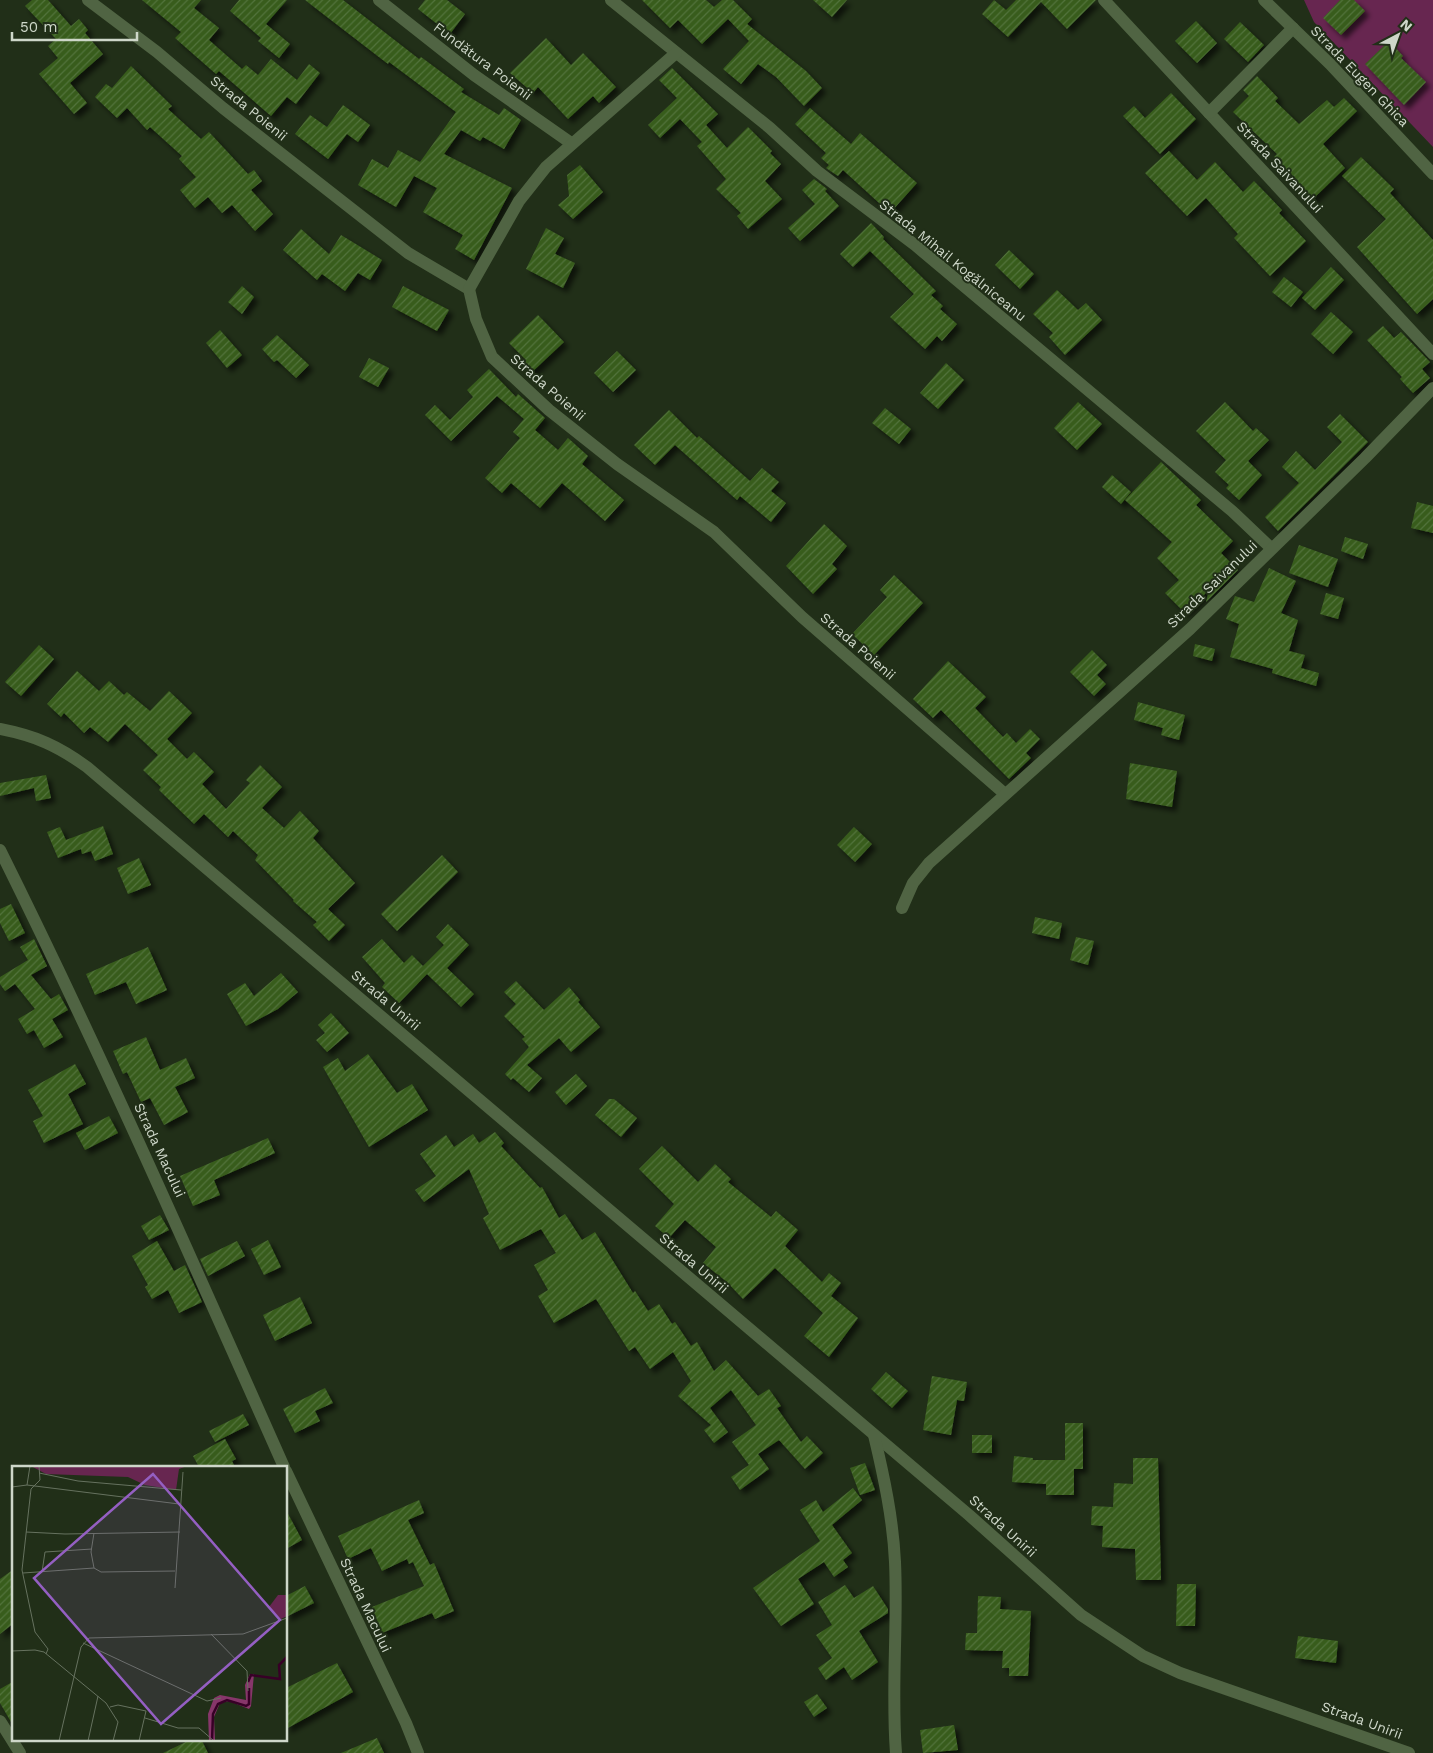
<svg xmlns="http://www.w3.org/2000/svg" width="1433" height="1753" font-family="'Work Sans',sans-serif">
	<defs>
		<pattern id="building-hatch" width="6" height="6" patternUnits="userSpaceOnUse" patternTransform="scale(1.25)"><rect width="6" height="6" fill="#375c1c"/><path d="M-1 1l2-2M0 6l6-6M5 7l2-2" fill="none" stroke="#53733c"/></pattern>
		<filter id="shadow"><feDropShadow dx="4.5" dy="4.5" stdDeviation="2.5" flood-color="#0009"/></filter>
	</defs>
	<rect width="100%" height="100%" fill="#212f18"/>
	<polygon fill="#672650" points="1304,0 1433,0 1433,147 1314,22"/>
	<g fill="url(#building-hatch)" filter="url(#shadow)">
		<polygon points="32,0 48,0 71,26 79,19 88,30 85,33 103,54 70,83 87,103 74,114 39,74 58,58 48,46 56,39 25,6"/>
		<polygon points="142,0 201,0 194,8 219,28 209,40 242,69 246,65 258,75 271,59 297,80 309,64 320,73 296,104 287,97 271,116 219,71 216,74 175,38 181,32"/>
		<polygon points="239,0 287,0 266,24 290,44 279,58 258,41 261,38 230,11"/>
		<polygon points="305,0 343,0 419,59 421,57 464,89 461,92 499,115 504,108 521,120 504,149 483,137 480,141 461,130 444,154 512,188 474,260 455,249 463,235 423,212 437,188 414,176 396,207 358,185 372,159 388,168 398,150 420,162 456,112 389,62 388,64"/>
		<polygon points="425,0 447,0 465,14 450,34 418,9"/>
		<polygon points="642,0 706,0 714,7 722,0 733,0 752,19 747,24 806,71 822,88 804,106 776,77 758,64 741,84 723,69 749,41 728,19 702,44 678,20 670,28"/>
		<polygon points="813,0 847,0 832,17"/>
		<polygon points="994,0 1006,10 1016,0 1096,0 1067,29 1041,2 1008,37 982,14"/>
		<polygon points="1340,0 1354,0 1365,11 1341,35 1323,18"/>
		<polygon points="1196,21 1217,43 1197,63 1175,41"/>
		<polygon points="1240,22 1264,45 1248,62 1224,39"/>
		<polygon points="546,38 571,65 583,53 616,87 599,103 593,96 568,119 538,87 533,93 510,73"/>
		<polygon points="1389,41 1403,56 1401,58 1426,82 1404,105 1365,64"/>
		<polygon points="131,66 172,106 168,109 201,139 209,132 248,174 254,170 262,181 251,190 273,214 255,231 232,205 222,213 208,197 195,208 180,190 196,177 179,159 182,156 150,127 147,130 127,108 117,118 95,97 106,84 112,88"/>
		<polygon points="672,68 718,114 706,125 727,148 748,127 772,151 770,153 781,164 765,181 782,199 748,229 737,216 741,213 716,189 726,179 697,146 702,142 680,119 660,138 648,125 677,98 659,80"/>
		<polygon points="1257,76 1278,98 1275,101 1299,124 1327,100 1334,107 1344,98 1357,111 1323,144 1345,168 1312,200 1292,180 1295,178 1274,157 1277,154 1233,112 1249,96 1243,90"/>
		<polygon points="1171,93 1196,119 1160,154 1123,116 1134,106 1145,118"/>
		<polygon points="343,105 370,125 358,142 347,134 328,159 295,134 310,115 327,127"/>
		<polygon points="810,108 851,144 860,133 917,183 890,213 843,170 838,176 826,168 829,165 821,158 826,153 795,124"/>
		<polygon points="1169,151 1197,180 1215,162 1243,192 1254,181 1282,210 1279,213 1306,241 1270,276 1234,238 1238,234 1206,198 1187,216 1145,173"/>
		<polygon points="1361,157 1394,189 1390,193 1433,240 1433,299 1417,314 1357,247 1386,219 1342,176"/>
		<polygon points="580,165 603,192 573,219 558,205 569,196 567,175"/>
		<polygon points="814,179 827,189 825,191 839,206 800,241 788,228 815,204 802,190"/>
		<polygon points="871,223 884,237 883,239 936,291 931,295 943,306 940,309 957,324 942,341 937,336 925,349 890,317 914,294 870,251 853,267 840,254"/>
		<polygon points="546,228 564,238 555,254 575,263 563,288 526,269"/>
		<polygon points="301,229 329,254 341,235 382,260 370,280 358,273 345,291 322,274 317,280 283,250"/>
		<polygon points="1009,250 1034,274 1020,289 995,265"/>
		<polygon points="1331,267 1344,280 1315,310 1302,298"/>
		<polygon points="1284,277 1303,292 1291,307 1272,292"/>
		<polygon points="242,286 254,297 242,314 228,302"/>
		<polygon points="403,286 449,310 437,331 392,307"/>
		<polygon points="1057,290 1078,310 1086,303 1102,320 1065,355 1049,337 1053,333 1033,314"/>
		<polygon points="1331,312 1353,332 1333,354 1311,334"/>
		<polygon points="538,315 564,342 530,374 520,364 525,359 509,343"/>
		<polygon points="1383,326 1394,338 1401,332 1430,362 1422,369 1430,378 1413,393 1400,379 1402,377 1367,340"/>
		<polygon points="220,330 242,355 227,368 206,343"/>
		<polygon points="277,335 309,365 296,378 277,360 274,362 262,349"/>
		<polygon points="617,351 636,370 613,392 594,373"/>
		<polygon points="369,358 389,368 378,387 359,377"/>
		<polygon points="946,363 964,380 938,409 920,393"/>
		<polygon points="489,369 516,397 518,394 545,418 535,430 558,450 568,438 588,456 582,464 624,500 605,521 562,483 540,508 511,483 502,493 485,478 520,438 513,432 524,419 497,396 451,441 425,415 435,405 450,420 473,397 467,390"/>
		<polygon points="1078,402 1102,424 1077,450 1054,428"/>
		<polygon points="1225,402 1253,431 1256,428 1269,440 1248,461 1262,475 1239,500 1226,488 1229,485 1215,472 1226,460 1196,431"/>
		<polygon points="885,408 911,429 899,444 872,423"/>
		<polygon points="669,410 697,438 699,436 750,481 762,468 779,482 771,491 786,503 771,522 740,496 737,500 675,445 655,465 634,445"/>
		<polygon points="1340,414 1368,442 1278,531 1265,517 1299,483 1282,467 1296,451 1315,470 1342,442 1327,427"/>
		<polygon points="1161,462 1201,500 1196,505 1233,541 1221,553 1238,570 1206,602 1209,590 1185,613 1165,593 1179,580 1157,558 1172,542 1125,500"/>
		<polygon points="1112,475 1131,492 1121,504 1102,487"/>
		<polygon points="1417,502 1433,506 1433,533 1411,528"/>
		<polygon points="824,524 847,546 832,564 837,569 813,594 786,566"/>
		<polygon points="1345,537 1368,544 1363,559 1341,551"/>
		<polygon points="1299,545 1338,559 1328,587 1289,573"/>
		<polygon points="1269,568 1296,581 1281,613 1298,620 1289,651 1305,655 1301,668 1319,673 1316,686 1272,673 1273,669 1230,657 1239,624 1226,619 1235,596 1254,602"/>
		<polygon points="894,575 923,603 874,655 852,634 887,597 880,590"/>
		<polygon points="1326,593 1344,598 1338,619 1320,614"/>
		<polygon points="1195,644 1215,649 1212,661 1193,656"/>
		<polygon points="39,645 54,659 21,696 5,682"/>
		<polygon points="1092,650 1107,665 1097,675 1106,684 1094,696 1070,672"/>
		<polygon points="948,661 986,697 975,708 1003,737 1007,733 1016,743 1030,729 1040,739 1026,753 1031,758 1009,779 941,710 933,718 913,699"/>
		<polygon points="77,671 99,691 109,681 124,695 127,692 150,711 169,691 192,713 167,739 187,759 194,752 214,772 202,784 226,809 250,783 246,780 260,765 282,787 262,808 284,828 300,811 319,831 313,838 355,883 328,909 345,925 329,941 313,925 317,922 293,901 294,900 255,860 258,855 233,831 228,837 204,814 194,824 159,790 161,787 143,770 158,755 125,724 108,742 90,727 84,733 64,713 61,717 47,704"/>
		<polygon points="1138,702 1185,715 1179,740 1161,735 1163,728 1134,720"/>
		<polygon points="1130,763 1177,771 1172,807 1126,799"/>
		<polygon points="46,775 51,798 36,801 34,788 0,796 0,783"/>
		<polygon points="103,826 113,854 95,861 91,851 82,854 81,849 58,858 47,832 60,827 66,840"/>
		<polygon points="854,827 872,844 855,862 837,845"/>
		<polygon points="442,855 458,872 397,931 381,914"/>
		<polygon points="139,858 151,885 128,894 117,868"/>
		<polygon points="11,904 25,933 9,941 0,923 0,909"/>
		<polygon points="1035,917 1062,923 1059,939 1032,933"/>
		<polygon points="448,924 469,945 447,968 474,994 461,1007 427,974 399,1003 382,987 385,983 362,957 382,939 404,963 412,955 423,966 444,945 436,937"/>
		<polygon points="1076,937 1094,941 1088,965 1070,960"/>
		<polygon points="34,939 47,966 31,975 51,999 59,994 68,1010 52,1019 63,1037 44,1048 34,1030 27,1034 18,1019 35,1009 15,984 5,991 0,984 0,977 28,960 20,947"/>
		<polygon points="148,947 167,990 136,1004 126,982 95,995 86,974"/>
		<polygon points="281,973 298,992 278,1009 246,1026 227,994 245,983 254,996"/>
		<polygon points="516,981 544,1010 569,987 580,1000 578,1002 600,1027 571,1052 559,1038 527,1065 542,1078 529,1092 513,1078 511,1080 505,1074 529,1047 522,1039 525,1037 504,1016 516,1004 504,992"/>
		<polygon points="331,1013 349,1033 327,1052 316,1040 325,1033 318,1025"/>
		<polygon points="146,1037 160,1070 186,1058 195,1078 175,1087 188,1112 164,1125 150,1098 141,1102 127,1072 123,1074 113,1051"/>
		<polygon points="368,1054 397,1093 412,1084 428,1110 369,1147 323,1067 338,1058 345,1071"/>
		<polygon points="75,1064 86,1084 68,1094 83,1124 44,1143 33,1121 43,1116 28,1090"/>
		<polygon points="576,1074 587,1086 566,1105 555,1092"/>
		<polygon points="609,1099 614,1099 637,1118 621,1137 595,1115"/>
		<polygon points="109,1116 118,1133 85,1150 76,1133"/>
		<polygon points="495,1132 504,1143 501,1146 540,1188 542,1187 559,1218 565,1214 582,1240 595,1232 633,1293 635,1291 648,1311 659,1304 672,1324 675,1322 691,1346 697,1342 714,1371 726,1360 758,1396 769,1389 781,1406 777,1408 801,1442 807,1436 823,1453 805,1469 779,1440 758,1454 769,1469 740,1490 731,1477 749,1465 732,1442 756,1425 731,1390 710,1408 728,1432 714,1443 704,1430 711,1425 678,1396 691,1381 673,1352 650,1369 635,1347 629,1351 596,1299 554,1323 538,1296 548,1290 534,1265 556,1253 541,1229 500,1250 483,1218 489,1214 469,1169 424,1202 415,1190 436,1176 420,1154 446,1135 454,1147 473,1134 479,1143"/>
		<polygon points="268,1138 275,1153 214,1180 220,1195 193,1206 180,1176"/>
		<polygon points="662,1146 698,1182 715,1164 731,1179 728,1182 771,1217 776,1211 798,1230 785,1246 822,1282 829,1273 841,1283 831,1296 858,1318 829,1357 804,1336 823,1313 775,1268 743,1299 727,1282 703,1263 716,1247 685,1220 669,1238 655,1226 674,1204 639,1169"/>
		<polygon points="160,1215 169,1230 149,1240 141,1226"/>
		<polygon points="268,1240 281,1267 264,1275 251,1249"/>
		<polygon points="157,1241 174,1271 185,1265 202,1302 179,1313 168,1290 152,1299 145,1287 148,1285 132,1256"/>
		<polygon points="237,1241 245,1256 208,1276 200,1259"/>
		<polygon points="300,1297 312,1323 275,1341 263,1315"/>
		<polygon points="886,1372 908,1391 892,1408 871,1389"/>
		<polygon points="932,1376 967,1382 964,1401 957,1400 951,1435 923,1430"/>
		<polygon points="325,1388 333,1403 315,1411 320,1421 295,1433 283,1409"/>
		<polygon points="243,1414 249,1425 215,1442 209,1431"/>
		<polygon points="1065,1423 1083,1423 1083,1469 1074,1469 1074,1495 1046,1495 1046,1484 1012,1482 1014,1456 1033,1458 1033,1460 1065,1460"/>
		<rect x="972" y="1435" width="20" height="18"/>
		<polygon points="225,1439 236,1459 232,1461 235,1467 199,1467 193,1456"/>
		<polygon points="1133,1458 1158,1458 1161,1580 1136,1580 1135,1549 1102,1547 1103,1526 1091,1525 1092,1506 1113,1507 1114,1483 1133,1484"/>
		<polygon points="865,1463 875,1490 860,1495 850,1468"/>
		<polygon points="853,1488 862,1500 832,1525 852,1553 843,1560 848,1567 834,1577 824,1562 798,1579 814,1604 781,1626 753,1588 820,1541 800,1510 816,1500 823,1512"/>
		<polygon points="419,1500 424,1513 408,1520 430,1565 434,1563 454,1611 435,1619 432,1613 382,1633 372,1607 424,1586 413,1562 409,1564 407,1559 382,1571 371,1548 348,1559 338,1536"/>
		<polygon points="286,1510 302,1540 286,1549"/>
		<polygon points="14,1569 14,1623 0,1634 0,1579"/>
		<polygon points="1177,1584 1196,1584 1195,1626 1176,1626"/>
		<polygon points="845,1585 854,1598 873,1586 888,1609 888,1613 859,1631 878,1662 852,1680 844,1667 826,1680 818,1668 832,1658 816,1635 832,1625 818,1602"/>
		<polygon points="305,1586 314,1603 286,1617 286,1596"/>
		<polygon points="978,1596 1001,1597 1000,1609 1031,1611 1028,1676 1009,1676 1009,1668 1002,1668 1003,1651 965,1650 966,1633 977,1633"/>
		<polygon points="1298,1636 1338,1641 1336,1663 1295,1658"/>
		<polygon points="337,1663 353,1692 286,1729 286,1688"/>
		<polygon points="14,1681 14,1727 0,1703 0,1689"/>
		<polygon points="817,1694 827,1708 814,1717 804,1702"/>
		<polygon points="954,1725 958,1750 923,1753 920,1730"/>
		<polygon points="377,1738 384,1753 341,1753"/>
		<polygon points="192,1739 201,1739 208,1753 163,1753"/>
	</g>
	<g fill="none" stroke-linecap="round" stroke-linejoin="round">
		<g stroke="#506443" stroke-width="12">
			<polyline points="88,0 157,52 223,108 408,253 469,289 476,319 492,357 549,410 617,464 714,532 802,617 1005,794"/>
			<polyline points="379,0 474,75 571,143"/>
			<polyline points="611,0 770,128 817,171 915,245 1232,511 1271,548"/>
			<polyline points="1104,0 1433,354"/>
			<polyline points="1264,0 1330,64 1433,174"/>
			<polyline points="1209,113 1293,28"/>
			<polyline points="469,289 519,201 546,167 676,53"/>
			<path d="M0,729C36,736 58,746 87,767L969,1515L1081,1615L1143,1656L1180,1673L1409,1753"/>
			<path d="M0,850C101,1053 192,1260 284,1467"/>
			<polyline points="902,908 913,883 929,863 1190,629 1365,458 1433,388"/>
			<path d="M874,1435C884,1477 893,1519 895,1562C898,1626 891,1689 896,1753"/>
			<polyline points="286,1471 406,1723 418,1753"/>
			<polyline points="0,1721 20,1753"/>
		</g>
	</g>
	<g text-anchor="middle" stroke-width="4" stroke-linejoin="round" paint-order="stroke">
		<g font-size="14" fill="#ced7c9" stroke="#212f18">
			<text transform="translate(483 61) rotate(37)" y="5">Fundătura Poienii</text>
			<text transform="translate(1360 76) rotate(46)" y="5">Strada Eugen Ghica</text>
			<text transform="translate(249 108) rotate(39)" y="5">Strada Poienii</text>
			<text transform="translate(1280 167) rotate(47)" y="5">Strada Saivanului</text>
			<text transform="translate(953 260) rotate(39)" y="5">Strada Mihail Kogălniceanu</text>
			<text transform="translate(548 387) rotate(41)" y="5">Strada Poienii</text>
			<text transform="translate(1212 584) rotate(-44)" y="5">Strada Saivanului</text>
			<text transform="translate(858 646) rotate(41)" y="5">Strada Poienii</text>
			<text transform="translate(386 1000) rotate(40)" y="5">Strada Unirii</text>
			<text transform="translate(160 1150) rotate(65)" y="5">Strada Macului</text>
			<text transform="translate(694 1263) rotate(40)" y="5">Strada Unirii</text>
			<text transform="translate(1003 1526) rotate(42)" y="5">Strada Unirii</text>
			<text transform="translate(366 1605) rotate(65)" y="5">Strada Macului</text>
			<text transform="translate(1362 1720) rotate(20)" y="5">Strada Unirii</text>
		</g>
	</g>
	<g transform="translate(12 1466)">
		<rect width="275" height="275" fill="#212f18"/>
		<path d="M19,0H175L167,3L164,24L133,19L116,11L34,8Z" fill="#672650"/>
		<path d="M238,208H242L239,240L237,243L217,235L208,237L202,251L203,275H197L196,248L202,232L208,229L234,234L233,219Z" fill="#87366a"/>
		<path d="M266,129H275V150L269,153L257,141Z" fill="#672650"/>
		<path fill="none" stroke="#370026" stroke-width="2.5" d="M236,216L239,209L268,213L267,199L275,191M200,275L201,248L206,238L215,234L234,240L237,238V222"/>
		<path fill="none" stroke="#66725f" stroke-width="1" d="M27,0L28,14L19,23L10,104L23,166L36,183L34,188M27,7L66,15L169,24M15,19L18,0M0,21L15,19L167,38M14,66L53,68L168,66M82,102L79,86L82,67M30,106L33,86L80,83M11,107L82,102L89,106L163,105M163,122L171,6M199,168L235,205L236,225M71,177L195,235L209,232M0,185L23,184L32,186L94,237L106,256L101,275M98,241L106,239L134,245L127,275M133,252L166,262H187L202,275M47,275L69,181L77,172L231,168L275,152M76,275L86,230"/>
		<path fill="#945fc2" fill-opacity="0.15" stroke="#945fc2" stroke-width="2.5" d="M141,8L268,154L149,258L22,112Z"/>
		<rect width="275" height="275" fill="none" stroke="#ced7c9" stroke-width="2.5"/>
	</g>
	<g transform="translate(1398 35) rotate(41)" stroke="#212f18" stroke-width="4" paint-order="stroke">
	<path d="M0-4L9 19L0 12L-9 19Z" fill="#ced7c9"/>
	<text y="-8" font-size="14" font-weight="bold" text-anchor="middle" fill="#ced7c9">N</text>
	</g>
	<path d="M12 32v8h125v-8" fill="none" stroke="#ced7c9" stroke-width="2.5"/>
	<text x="20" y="32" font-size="15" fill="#ced7c9" stroke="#212f18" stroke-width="4" paint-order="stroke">50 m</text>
</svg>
